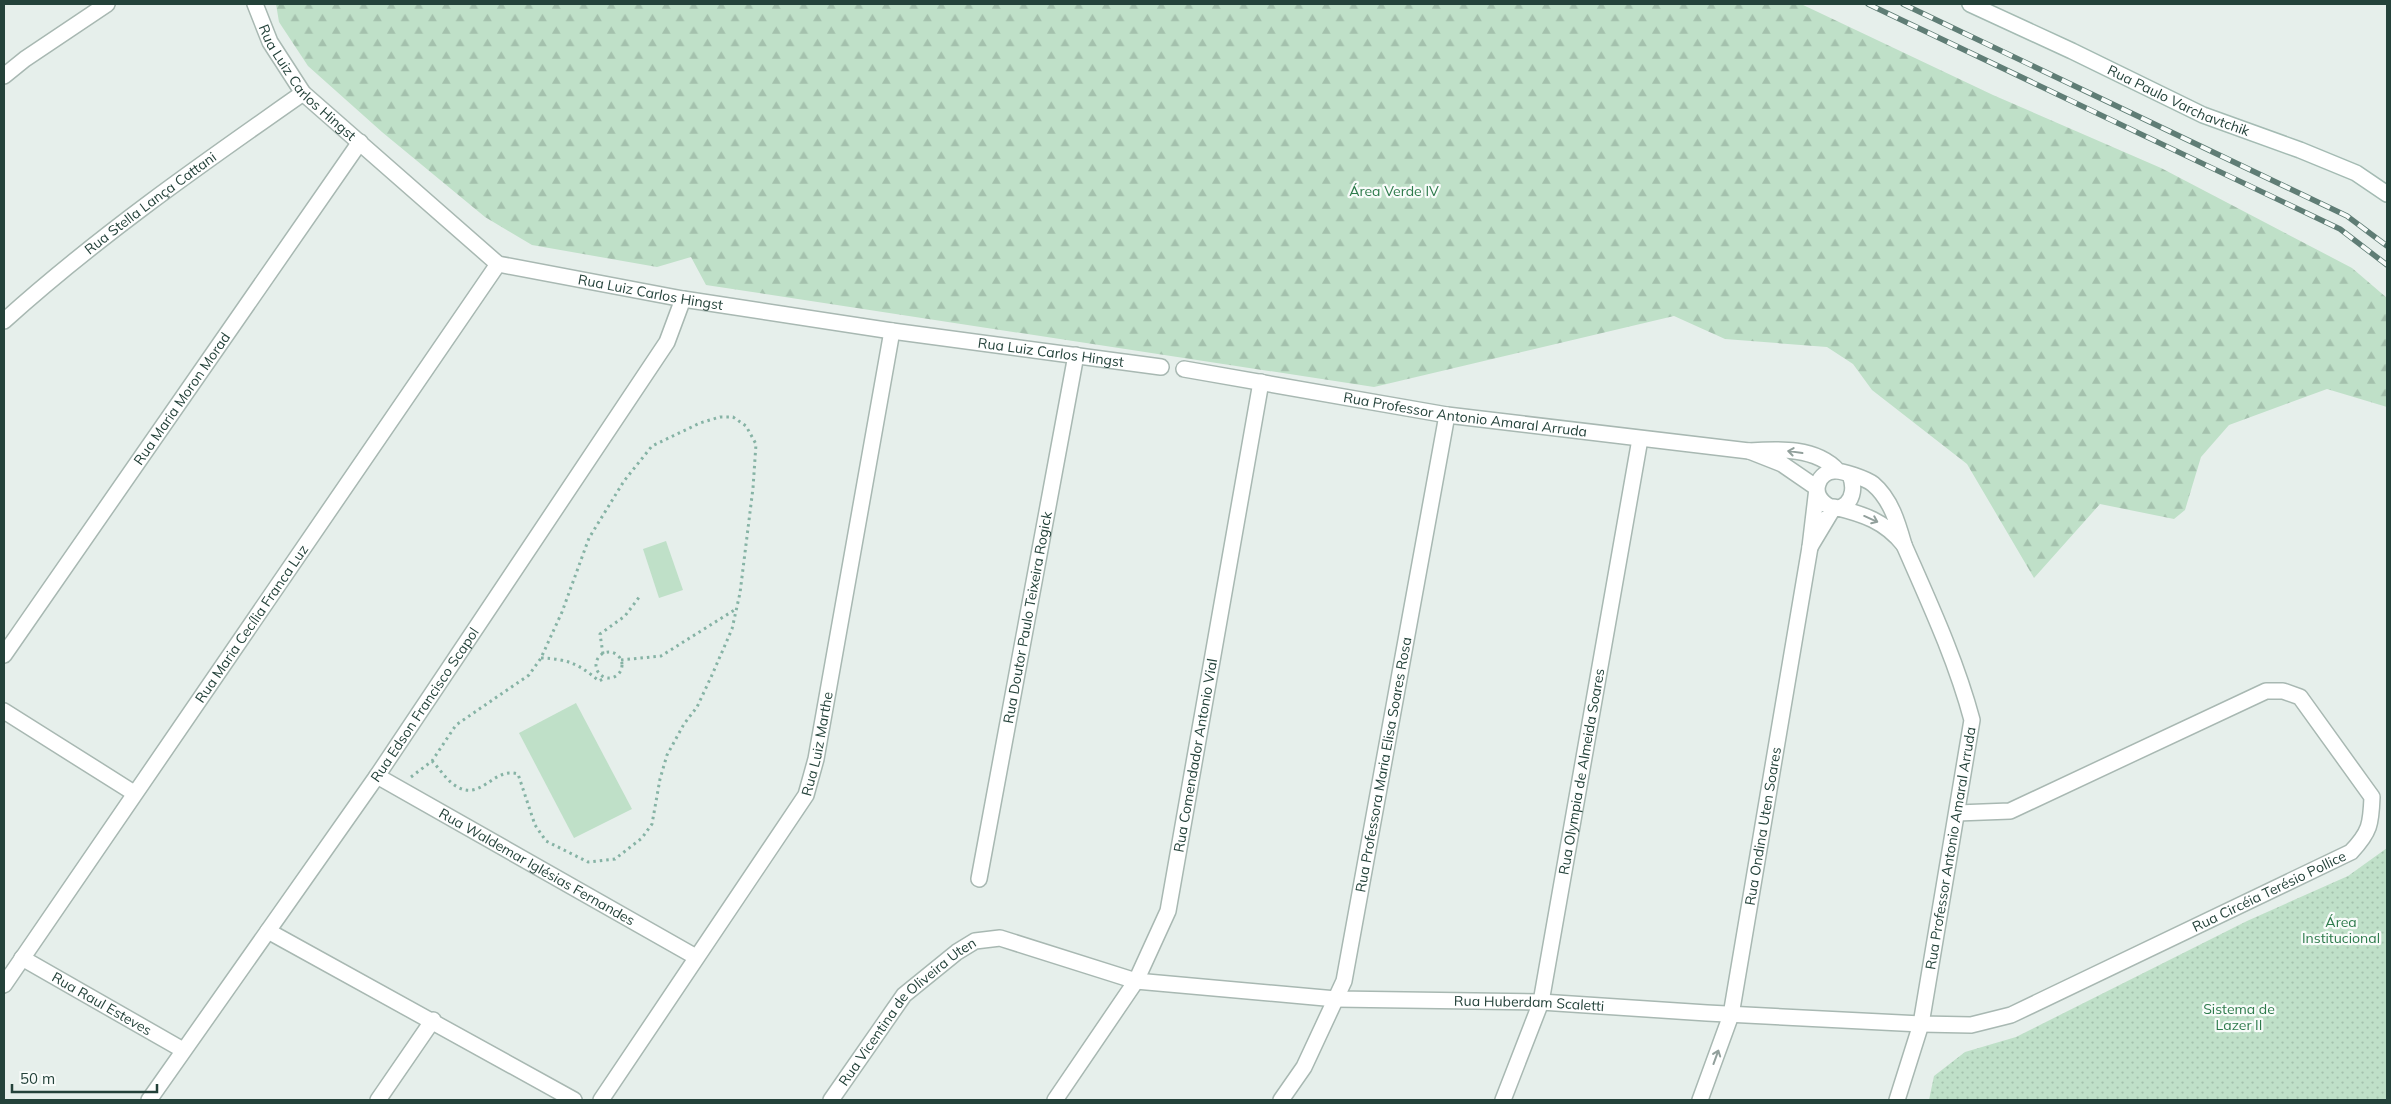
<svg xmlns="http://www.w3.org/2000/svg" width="2391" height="1104" font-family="Mulish,sans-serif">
	<defs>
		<pattern id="grass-dots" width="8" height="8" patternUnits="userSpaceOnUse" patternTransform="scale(1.25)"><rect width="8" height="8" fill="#bfe0c8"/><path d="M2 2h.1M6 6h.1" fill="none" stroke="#a4c1ad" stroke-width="1.8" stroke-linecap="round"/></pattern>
		<pattern id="forest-firs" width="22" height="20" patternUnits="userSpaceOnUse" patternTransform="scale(1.25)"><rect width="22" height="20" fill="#bfe0c8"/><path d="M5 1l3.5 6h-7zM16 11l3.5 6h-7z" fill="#a4c1ad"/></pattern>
	</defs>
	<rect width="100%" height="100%" fill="#e6efeb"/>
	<polygon fill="url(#grass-dots)" points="2387,848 2387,1100 1929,1100 1934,1076 1965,1052 2016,1037 2247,921 2348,876"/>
	<polygon fill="url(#forest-firs)" points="276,4 1801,4 1993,95 2161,168 2352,268 2387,298 2387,407 2327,389 2229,425 2201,457 2185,510 2174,519 2100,504 2034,578 1967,464 1872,390 1853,364 1827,347 1725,339 1674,316 1374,387 706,285 691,257 657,267 532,245 485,217 382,132 308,66 279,22"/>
	<g fill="#bfe0c8">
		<polygon points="666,541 683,590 659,598 643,549"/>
		<polygon points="576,703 632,809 574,838 519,733"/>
	</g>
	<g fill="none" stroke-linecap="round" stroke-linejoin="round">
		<defs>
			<g id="street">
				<path id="s1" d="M255,4L270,42L303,93L498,264L683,299L892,331L1161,367"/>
				<polyline points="4,76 25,59 107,4"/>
				<path id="s2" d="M4,321C97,237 200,165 303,93"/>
				<path id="s3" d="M1184,369L1447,415L1749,451"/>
				<path d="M1838,471C1816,447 1779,449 1749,451L1782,464L1817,488L1810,547L1834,507C1863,514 1885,521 1904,545C1898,524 1891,499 1873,484C1867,479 1841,470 1834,471C1819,472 1811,491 1823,502C1840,518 1860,499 1850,475"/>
				<path id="s4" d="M4,655L360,142"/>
				<polyline points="4,711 134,793"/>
				<path id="s5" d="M377,776L696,957"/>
				<path id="s6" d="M979,879L1076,355"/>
				<polyline points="268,931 574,1100"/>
				<path id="s7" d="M22,958L183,1050"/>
				<path id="s8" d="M4,985L498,264"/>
				<path id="s9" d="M149,1100L377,776L667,342L683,299"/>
				<polyline points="378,1100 433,1020"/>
				<path id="s10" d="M601,1100L806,795L816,759L892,331"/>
				<path id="s11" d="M831,1100L904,995L957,952L975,941L1000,938L1136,981L1336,999L1541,1002L1707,1013L1921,1024L1971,1025L2011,1015L2351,852C2370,832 2371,824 2372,797L2300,697L2283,691H2266L2010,811L1957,813"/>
				<path id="s12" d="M1055,1100L1136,981L1168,911L1261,382"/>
				<path id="s13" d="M1281,1100L1304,1067L1344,981L1447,415"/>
				<path id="s14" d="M1503,1100L1541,1002L1640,439"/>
				<path id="s15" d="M1700,1100L1731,1015L1810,547"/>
				<path id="s16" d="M1897,1100L1921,1024L1972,720C1956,660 1929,602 1904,545"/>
			</g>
			<g id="secondary">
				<path id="s17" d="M1970,4L2072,51L2203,115L2300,150L2356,173L2387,194"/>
			</g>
		</defs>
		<use href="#street" stroke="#a8b8b2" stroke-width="18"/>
		<use href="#secondary" stroke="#a4bbb3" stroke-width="18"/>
		<g stroke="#86b3a5" stroke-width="3" stroke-dasharray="2.5 4" stroke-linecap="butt">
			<circle cx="609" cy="665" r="13"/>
			<polyline points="603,654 600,634 625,616 640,596"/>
			<path d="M541,658C568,659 579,664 599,681L605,678"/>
			<polyline points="621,660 661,656 736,609"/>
			<path d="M411,777L432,761L456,725L529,675L541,658L562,612L589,538L624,481L652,446L700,423L720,417H733L746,426L756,444L753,488L740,593L732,629L712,675L697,707L684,724L667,755L660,779L652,824L642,838L615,859L588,862L546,841L535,825L518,774C492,766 481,805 453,784C445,778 439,768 432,761"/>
		</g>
		<use href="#street" stroke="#fff" stroke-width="15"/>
		<use href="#secondary" stroke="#fff" stroke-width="15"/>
		<defs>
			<g id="rail">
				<polyline points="1868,4 2340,229 2387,265"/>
				<polyline points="1903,4 2347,216 2387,246"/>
			</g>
		</defs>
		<use href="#rail" stroke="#5f7d75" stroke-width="5.5"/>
		<use href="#rail" stroke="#f7fbf9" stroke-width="4" stroke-dasharray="11" stroke-linecap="butt"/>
	</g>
	<defs><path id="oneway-shaft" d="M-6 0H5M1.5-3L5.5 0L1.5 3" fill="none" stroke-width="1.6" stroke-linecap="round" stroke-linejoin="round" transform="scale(1.25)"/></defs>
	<g stroke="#92a09c">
		<use href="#oneway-shaft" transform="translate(1795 452) rotate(-172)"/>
		<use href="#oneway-shaft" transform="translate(1871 519) rotate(24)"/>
		<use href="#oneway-shaft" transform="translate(1716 1057) rotate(-70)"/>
	</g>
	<g text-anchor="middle" stroke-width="4.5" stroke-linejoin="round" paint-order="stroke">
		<g font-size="14" fill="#24423a" stroke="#f7fbf9">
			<text dy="5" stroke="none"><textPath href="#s1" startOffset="96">Rua Luiz Carlos Hingst</textPath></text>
			<text dy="5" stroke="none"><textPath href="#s17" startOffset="230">Rua Paulo Varchavtchik</textPath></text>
			<text dy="5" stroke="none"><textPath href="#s2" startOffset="188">Rua Stella Lança Cattani</textPath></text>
			<text dy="5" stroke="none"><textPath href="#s1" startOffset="516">Rua Luiz Carlos Hingst</textPath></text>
			<text dy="5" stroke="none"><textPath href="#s1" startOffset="921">Rua Luiz Carlos Hingst</textPath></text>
			<text dy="5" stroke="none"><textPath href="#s4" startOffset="312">Rua Maria Moron Morad</textPath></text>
			<text dy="5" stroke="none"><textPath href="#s3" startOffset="285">Rua Professor Antonio Amaral Arruda</textPath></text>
			<text dy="5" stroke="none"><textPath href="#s6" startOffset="266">Rua Doutor Paulo Teixeira Rogick</textPath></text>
			<text dy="5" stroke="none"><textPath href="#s8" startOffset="438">Rua Maria Cecília Franca Luz</textPath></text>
			<text dy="5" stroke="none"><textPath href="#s9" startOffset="482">Rua Edson Francisco Scapol</textPath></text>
			<text dy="5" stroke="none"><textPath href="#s10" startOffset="420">Rua Luiz Marthe</textPath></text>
			<text dy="5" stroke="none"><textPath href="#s12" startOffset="379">Rua Comendador Antonio Vial</textPath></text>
			<text dy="5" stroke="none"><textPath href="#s13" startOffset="355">Rua Professora Maria Elisa Soares Rosa</textPath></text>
			<text dy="5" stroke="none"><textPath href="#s14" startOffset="339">Rua Olympia de Almeida Soares</textPath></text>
			<text dy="5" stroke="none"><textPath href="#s15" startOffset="282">Rua Ondina Uten Soares</textPath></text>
			<text dy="5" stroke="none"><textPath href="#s16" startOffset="258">Rua Professor Antonio Amaral Arruda</textPath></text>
			<text dy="5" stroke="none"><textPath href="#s5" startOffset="184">Rua Waldemar Iglésias Fernandes</textPath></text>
			<text dy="5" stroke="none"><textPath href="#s11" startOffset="1549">Rua Circéia Terésio Pollice</textPath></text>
			<text dy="5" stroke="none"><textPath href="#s11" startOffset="779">Rua Huberdam Scaletti</textPath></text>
			<text dy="5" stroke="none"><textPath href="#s7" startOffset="92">Rua Raul Esteves</textPath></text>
			<text dy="5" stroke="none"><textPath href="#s11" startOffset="118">Rua Vicentina de Oliveira Uten</textPath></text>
		</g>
		<g font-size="14" fill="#2d7a4b" stroke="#f7fbf9">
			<text x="1394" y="196">Área Verde IV</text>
			<text x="2341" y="927">Área<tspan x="2341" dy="16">Institucional</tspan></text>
			<text x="2239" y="1014">Sistema de<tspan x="2239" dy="16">Lazer II</tspan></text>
		</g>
	</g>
	<rect width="2391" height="1104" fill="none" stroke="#24423a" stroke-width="10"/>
	<path d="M12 1084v8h145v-8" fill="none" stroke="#24423a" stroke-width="2.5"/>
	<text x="20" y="1084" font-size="15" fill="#24423a" stroke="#f7fbf9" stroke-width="4" paint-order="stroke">50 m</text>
</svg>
